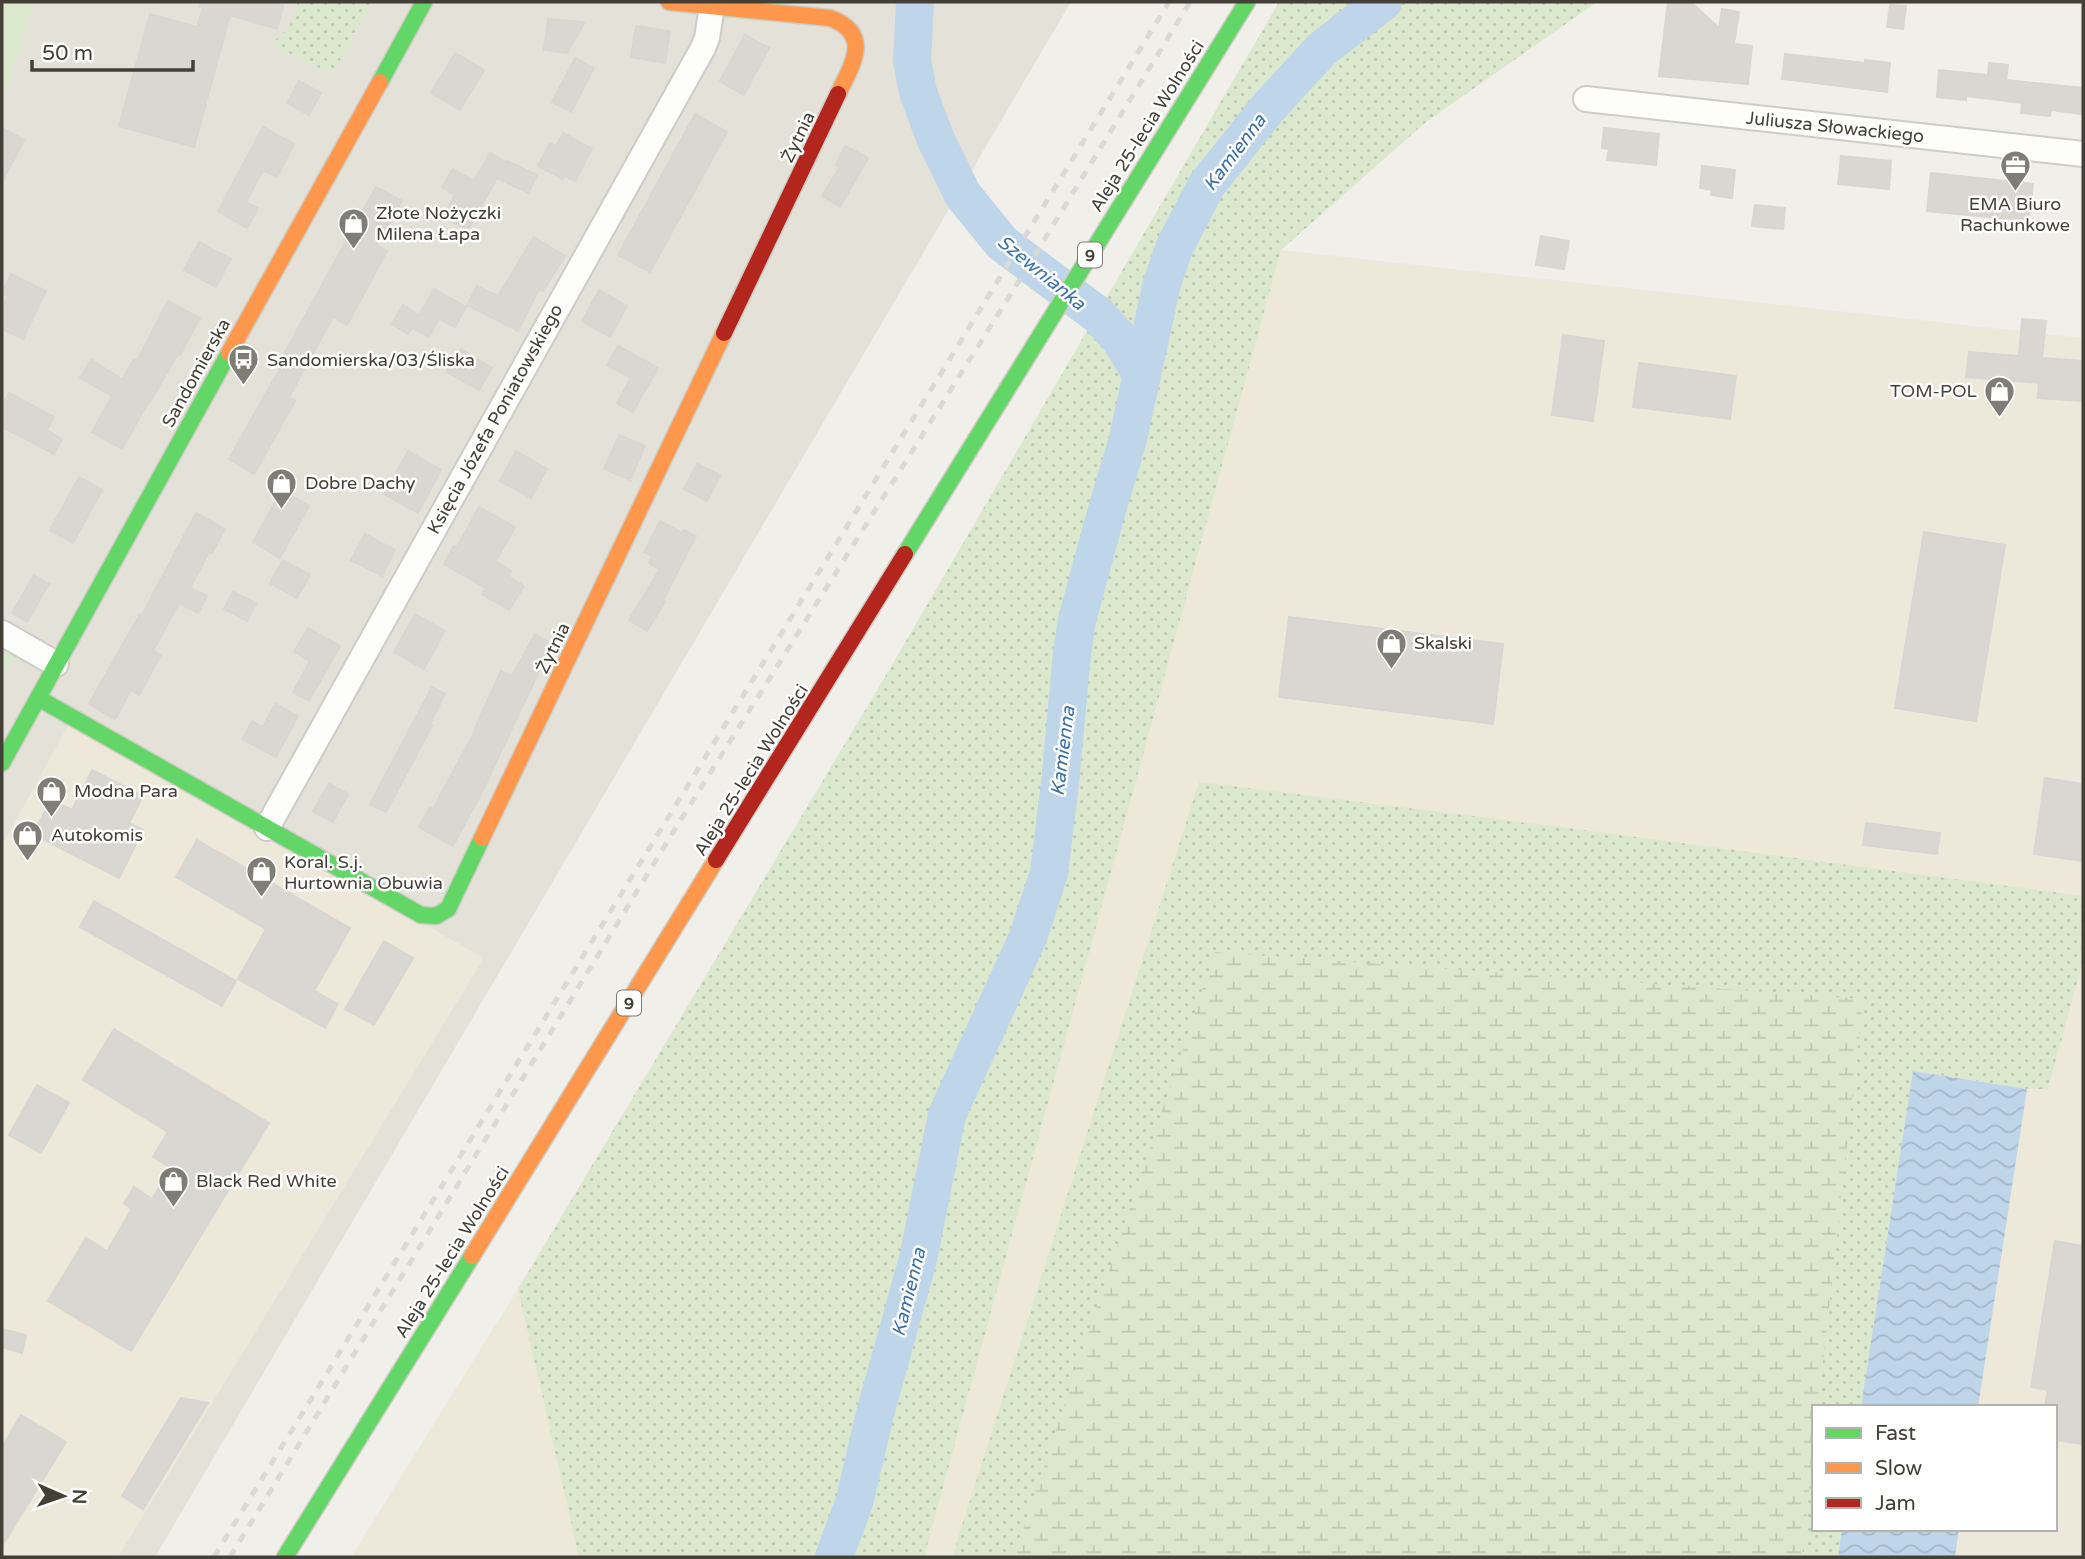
<svg xmlns="http://www.w3.org/2000/svg" width="2085" height="1559" font-family="'Varela Round',sans-serif">
	<defs>
		<pattern id="grass-dots" width="8" height="8" patternUnits="userSpaceOnUse" patternTransform="scale(1.75)"><rect width="8" height="8" fill="#dbe8cd"/><path d="M2 2h.1M6 6h.1" fill="none" stroke="#bdc8b1" stroke-width="1.8" stroke-linecap="round"/></pattern>
		<pattern id="wetland-marsh" width="20" height="14" patternUnits="userSpaceOnUse" patternTransform="scale(1.75)"><rect width="20" height="14" fill="#dbe8cd"/><path d="M1 5h8M5 5V1M11 12h8M15 12V8" fill="none" stroke="#bdc8b1"/></pattern>
		<pattern id="water-waves" width="16" height="10" patternUnits="userSpaceOnUse" patternTransform="scale(1.75)"><rect width="16" height="10" fill="#bfd5e9"/><path d="M0 5q4-4 8 0t8 0" fill="none" stroke="#a5b8c8"/></pattern>
	</defs>
	<rect width="100%" height="100%" fill="#f0efea"/>
	<polygon fill="#e3e1d8" points="2,2 1071,2 155,1557 2,1557"/>
	<g fill="#eee8db" fill-rule="evenodd">
		<path d="M1281,250L2083,338V1557H924ZM1814,1407H2055V1529H1814Z"/>
		<polygon points="69,724 484,958 118,1557 2,1557 2,845"/>
		<polygon points="518,1289 579,1557 351,1557"/>
	</g>
	<g fill="url(#grass-dots)">
		<polygon points="298,2 372,2 332,74 271,44 289,28"/>
		<polygon points="1279,2 1597,2 1426,122 1281,250 924,1557 579,1557 518,1289 885,677"/>
		<polygon points="1199,782 1553,826 2083,896 2083,960 2048,1089 2027,1089 1913,1071 1861,1407 1814,1407 1814,1529 1842,1529 1838,1557 952,1557"/>
	</g>
	<polygon fill="url(#wetland-marsh)" points="1215,952 1863,999 1818,1407 1814,1407 1814,1448 1802,1557 1014,1557"/>
	<g fill="#dbe8cd">
		<polygon points="2,2 34,2 4,100 2,99"/>
		<polygon points="2,647 16,654 2,680"/>
	</g>
	<g fill="url(#water-waves)">
		<polygon points="1913,1071 2027,1089 1978,1407 1861,1407"/>
		<polygon points="1842,1529 1959,1529 1955,1557 1838,1557"/>
	</g>
	<g fill="none" stroke-linecap="round" stroke-linejoin="round">
		<g stroke="#bfd5e9" stroke-width="38">
			<polyline points="915,2 912,60 918,92 936,140 963,195 1002,243 1098,315 1120,339 1142,375"/>
			<polyline points="834,1557 854,1503 876,1410 918,1259 947,1115 1028,937 1049,873 1060,784 1072,653 1077,620 1108,506 1127,443 1162,283 1175,246 1206,186 1267,109 1322,49 1383,2"/>
		</g>
	</g>
	<g fill="#d9d7d2" stroke="#d8d6d0" stroke-width="2">
		<polygon points="200,2 284,2 277,29 230,15 194,147 119,126 150,14 197,27 203,8 199,7"/>
		<polygon points="1668,2 1691,2 1719,28 1722,9 1739,12 1734,44 1752,46 1748,84 1659,76"/>
		<polygon points="1890,5 1906,6 1903,29 1887,27"/>
		<polygon points="548,19 585,22 567,53 544,50"/>
		<polygon points="636,26 670,31 665,63 631,57"/>
		<polygon points="745,35 769,48 744,95 720,81"/>
		<polygon points="455,53 484,70 460,110 431,93"/>
		<polygon points="1785,54 1865,63 1865,60 1890,63 1887,92 1782,79"/>
		<polygon points="575,58 594,68 571,112 552,102"/>
		<polygon points="1989,63 2008,65 2006,80 2083,88 2083,114 2051,110 2050,116 2021,113 2022,103 1966,96 1966,100 1937,97 1939,70 1988,75"/>
		<polygon points="299,81 321,93 309,115 287,103"/>
		<polygon points="695,114 727,132 650,272 618,255"/>
		<polygon points="263,127 294,144 277,177 263,170 246,202 258,208 247,228 218,211"/>
		<polygon points="2,128 24,140 2,182"/>
		<polygon points="1604,128 1659,134 1656,165 1607,160 1609,149 1602,148"/>
		<polygon points="563,133 592,149 575,181 565,176 563,179 538,166 550,143 556,146"/>
		<polygon points="845,146 868,158 840,207 822,196 840,167 836,165"/>
		<polygon points="490,153 508,163 508,161 537,175 528,193 497,178 468,230 443,217 455,195 442,187 453,169 474,181"/>
		<polygon points="1841,156 1891,161 1889,189 1838,184"/>
		<polygon points="1702,166 1735,170 1732,198 1711,195 1712,190 1700,188"/>
		<polygon points="1931,173 2033,184 2029,221 1927,211"/>
		<polygon points="376,187 402,201 377,246 387,251 347,325 333,317 289,397 295,401 254,474 229,459 282,365 279,363"/>
		<polygon points="1755,205 1785,208 1783,229 1752,226"/>
		<polygon points="1541,236 1569,241 1564,269 1536,265"/>
		<polygon points="534,237 565,256 543,291 539,289 518,331 467,305 477,286 498,296"/>
		<polygon points="199,242 231,259 216,287 184,270"/>
		<polygon points="11,274 46,291 23,339 2,329 2,309 8,296 2,294"/>
		<polygon points="434,289 466,307 455,327 439,319 429,337 412,328 415,323 408,334 392,324 403,305 419,315"/>
		<polygon points="599,290 627,306 610,337 582,321"/>
		<polygon points="168,301 200,318 180,355 178,354 150,402 149,401 122,449 92,432 112,396 80,378 91,360 122,379 134,359 137,361"/>
		<polygon points="2022,319 2046,321 2042,358 2083,361 2083,401 2038,398 2039,383 1966,377 1969,352 2019,356"/>
		<polygon points="1563,335 1604,341 1593,421 1552,415"/>
		<polygon points="618,346 658,368 633,412 617,403 631,378 607,365"/>
		<polygon points="461,349 492,368 479,390 447,372"/>
		<polygon points="1639,363 1736,376 1730,419 1633,407"/>
		<polygon points="9,393 54,417 47,430 62,439 54,454 2,427 2,406"/>
		<polygon points="619,435 645,446 630,480 604,469"/>
		<polygon points="408,451 441,470 418,513 384,494"/>
		<polygon points="516,451 547,469 531,498 500,481"/>
		<polygon points="697,464 720,475 707,501 684,489"/>
		<polygon points="79,477 102,490 73,543 50,530"/>
		<polygon points="282,490 309,506 280,558 253,542"/>
		<polygon points="479,507 515,527 496,561 511,571 508,576 524,586 509,610 482,594 486,588 444,564 454,546 457,547"/>
		<polygon points="196,513 225,529 212,553 209,552 190,588 207,596 198,613 179,603 153,651 161,655 139,695 131,690 115,719 89,704 140,614 142,615"/>
		<polygon points="660,521 682,533 684,530 696,536 663,600 665,602 647,631 629,620 660,569 649,563 652,556 644,552"/>
		<polygon points="1924,532 2005,545 1976,721 1895,708"/>
		<polygon points="365,534 395,550 382,576 351,560"/>
		<polygon points="283,560 310,575 297,598 270,583"/>
		<polygon points="34,575 49,584 27,622 12,613"/>
		<polygon points="233,592 256,603 247,621 224,609"/>
		<polygon points="415,614 445,631 424,669 394,652"/>
		<polygon points="1289,617 1503,644 1493,724 1279,697"/>
		<polygon points="308,628 340,646 309,701 293,692 310,661 294,652"/>
		<polygon points="535,634 552,644 481,794 453,846 419,827 430,807 433,809 476,729 475,728 501,671 512,676"/>
		<polygon points="432,687 445,694 430,724 432,726 386,812 370,804"/>
		<polygon points="275,704 298,716 276,757 242,739 252,721 263,727"/>
		<polygon points="92,770 143,796 129,823 143,830 119,878 33,834 51,800 72,810"/>
		<polygon points="2045,778 2083,784 2083,861 2034,854"/>
		<polygon points="329,784 348,794 333,822 313,811"/>
		<polygon points="1866,823 1940,833 1937,854 1863,845"/>
		<polygon points="197,840 350,928 314,991 338,1004 325,1028 238,979 266,929 176,877"/>
		<polygon points="94,901 236,981 222,1006 80,927"/>
		<polygon points="384,941 413,958 374,1025 345,1009"/>
		<polygon points="114,1029 269,1123 131,1351 48,1301 86,1238 107,1251 132,1209 124,1203 134,1187 152,1199 171,1168 153,1157 168,1132 83,1080"/>
		<polygon points="37,1085 69,1103 41,1153 9,1135"/>
		<polygon points="2055,1241 2083,1246 2083,1444 2055,1440 2055,1407 2045,1407 2048,1390 2031,1387"/>
		<polygon points="2,1329 26,1335 22,1353 2,1347"/>
		<polygon points="181,1398 208,1403 143,1509 122,1496"/>
		<polygon points="21,1415 66,1442 2,1546 2,1447"/>
	</g>
	<g fill="none" stroke-linecap="round" stroke-linejoin="round">
		<defs>
			<g id="street">
				<polyline points="1586,99 2083,154"/>
				<polyline points="2,633 56,664"/>
				<polyline points="267,828 703,48 707,38 712,6"/>
			</g>
			<g id="fast">
				<polyline points="380,82 424,2"/>
				<polyline points="905,554 1247,2"/>
				<polyline points="38,698 421,915 436,916 448,909 482,838"/>
				<polyline points="2,763 229,353"/>
				<polyline points="285,1557 472,1256"/>
			</g>
			<g id="slow">
				<path d="M669,2L830,18C873,34 852,65 838,94"/>
				<polyline points="229,353 380,82"/>
				<polyline points="482,838 724,333"/>
				<polyline points="472,1256 716,860"/>
			</g>
			<g id="jam">
				<polyline points="724,333 838,94"/>
				<polyline points="716,860 905,554"/>
			</g>
		</defs>
		<use href="#street" stroke="#cdccc8" stroke-width="28"/>
		<use href="#fast" stroke="#ceccc2" stroke-width="19"/>
		<use href="#slow" stroke="#ceccc2" stroke-width="19"/>
		<use href="#jam" stroke="#ceccc2" stroke-width="19"/>
		<use href="#street" stroke="#fdfdfc" stroke-width="24"/>
		<use href="#fast" stroke="#63d668" stroke-width="16"/>
		<use href="#slow" stroke="#ff974d" stroke-width="16"/>
		<use href="#jam" stroke="#b3261e" stroke-width="16"/>
		<g stroke="#d9d9d8" stroke-width="5" stroke-dasharray="9 9" stroke-linecap="butt">
			<polyline points="214,1557 1169,2"/>
			<polyline points="230,1557 680,821 1014,289 1190,2"/>
		</g>
	</g>
	<defs>
		<symbol id="office-pin" viewBox="-11 -11 22 30"><path d="M0 17L-7.5 6A9.5 9.5 0 1 1 7.5 6Z" fill="#807d76" stroke="#fff"/><path d="M-6-3h4V-5.5h4V-3h4V5H-6ZM-1-4.5V-3h2v-1.5ZM-6 0V1H6V0Z" fill="#fff"/></symbol>
		<symbol id="shop-pin" viewBox="-11 -11 22 30"><path d="M0 17L-7.5 6A9.5 9.5 0 1 1 7.5 6Z" fill="#807d76" stroke="#fff"/><path d="M-5-2.5h2.3a2.7 3.5 0 0 1 5.4 0H5L5.5 6h-11ZM-1.5-2.5h3a1.5 2.3 0 0 0-3 0Z" fill="#fff"/></symbol>
		<symbol id="bus-pin" viewBox="-11 -11 22 30"><path d="M0 17L-7.5 6A9.5 9.5 0 1 1 7.5 6Z" fill="#807d76" stroke="#fff"/><path d="M-5-6H5V4H4V6H2V4H-2V6H-4V4H-5ZM-3.5-4V0h7V-4ZM-3.5 1.2v1.5H-2V1.2ZM2 1.2v1.5H3.5V1.2Z" fill="#fff"/></symbol>
	</defs>
	<g fill-rule="evenodd">
		<use href="#office-pin" x="1998" y="148" width="35" height="47"/>
		<use href="#shop-pin" x="336" y="206" width="35" height="47"/>
		<use href="#bus-pin" x="226" y="342" width="35" height="47"/>
		<use href="#shop-pin" x="1982" y="374" width="35" height="47"/>
		<use href="#shop-pin" x="264" y="466" width="35" height="47"/>
		<use href="#shop-pin" x="1374" y="626" width="35" height="47"/>
		<use href="#shop-pin" x="34" y="774" width="35" height="47"/>
		<use href="#shop-pin" x="10" y="818" width="35" height="47"/>
		<use href="#shop-pin" x="244" y="854" width="35" height="47"/>
		<use href="#shop-pin" x="156" y="1164" width="35" height="47"/>
	</g>
	<g text-anchor="middle" stroke-width="5" stroke-linejoin="round" paint-order="stroke">
		<g fill="#fff" stroke="#7c7973" stroke-width="2">
			<rect x="1078" y="242.5" width="24" height="25" rx="5"/>
			<rect x="617" y="990.5" width="24" height="25" rx="5"/>
		</g>
		<g font-size="16" font-weight="bold" fill="#444037">
			<text x="1090" y="261">9</text>
			<text x="629" y="1009">9</text>
		</g>
		<g font-size="18" fill="#444037" stroke="#fff">
			<text transform="translate(1147 126) rotate(-58)" y="6">Aleja 25-lecia Wolności</text>
			<text transform="translate(1835 127) rotate(6)" y="6">Juliusza Słowackiego</text>
			<text transform="translate(798 137) rotate(-64)" y="6">Żytnia</text>
			<text transform="translate(196 373) rotate(-61)" y="6">Sandomierska</text>
			<text transform="translate(495 419) rotate(-61)" y="6">Księcia Józefa Poniatowskiego</text>
			<text transform="translate(553 648) rotate(-64)" y="6">Żytnia</text>
			<text transform="translate(751 770) rotate(-58)" y="6">Aleja 25-lecia Wolności</text>
			<text transform="translate(452 1252) rotate(-58)" y="6">Aleja 25-lecia Wolności</text>
		</g>
		<g font-size="18" fill="#444037" stroke="#fff" text-anchor="start">
			<text x="2015" y="210" text-anchor="middle">EMA Biuro<tspan x="2015" dy="21">Rachunkowe</tspan></text>
			<text x="376" y="219">Złote Nożyczki<tspan x="376" dy="21">Milena Łapa</tspan></text>
			<text x="267" y="366">Sandomierska/03/Śliska</text>
			<text x="1977" y="397" text-anchor="end">TOM-POL</text>
			<text x="305" y="489">Dobre Dachy</text>
			<text x="1414" y="649">Skalski</text>
			<text x="74" y="797">Modna Para</text>
			<text x="51" y="841">Autokomis</text>
			<text x="284" y="868">Koral. S.j.<tspan x="284" dy="21">Hurtownia Obuwia</tspan></text>
			<text x="196" y="1187">Black Red White</text>
		</g>
		<g font-size="19" font-style="italic" fill="#3c70a4" stroke="#fff">
			<text transform="translate(1234 152) rotate(-53)" y="7">Kamienna</text>
			<text transform="translate(1042 272) rotate(39)" y="7">Szewnianka</text>
			<text transform="translate(1062 751) rotate(-83)" y="7">Kamienna</text>
			<text transform="translate(908 1292) rotate(-76)" y="7">Kamienna</text>
		</g>
	</g>
	<rect width="2085" height="1559" fill="none" stroke="#444037" stroke-width="7"/>
	<rect x="1812" y="1405" width="245" height="126" fill="#ffffff" stroke="#b4b3af" stroke-width="2"/>
	<rect x="1826" y="1428" width="35" height="10" fill="#63d668" stroke="#b4b3af" stroke-width="2"/>
	<text x="1875" y="1440" font-size="21" fill="#444037">Fast</text>
	<rect x="1826" y="1463" width="35" height="10" fill="#ff974d" stroke="#b4b3af" stroke-width="2"/>
	<text x="1875" y="1475" font-size="21" fill="#444037">Slow</text>
	<rect x="1826" y="1498" width="35" height="10" fill="#b3261e" stroke="#b4b3af" stroke-width="2"/>
	<text x="1875" y="1510" font-size="21" fill="#444037">Jam</text>
	<g transform="translate(63 1496) rotate(92)" stroke="#ffffff" stroke-width="5" paint-order="stroke">
	<path d="M0-5L12 26L0 18L-12 26Z" fill="#444037"/>
	<text y="-10" font-size="19" font-weight="bold" text-anchor="middle" fill="#444037">N</text>
	</g>
	<path d="M32 60v10h161v-10" fill="none" stroke="#444037" stroke-width="3.5"/>
	<text x="42" y="60" font-size="21" fill="#444037" stroke="#ffffff" stroke-width="5" paint-order="stroke">50 m</text>
</svg>
